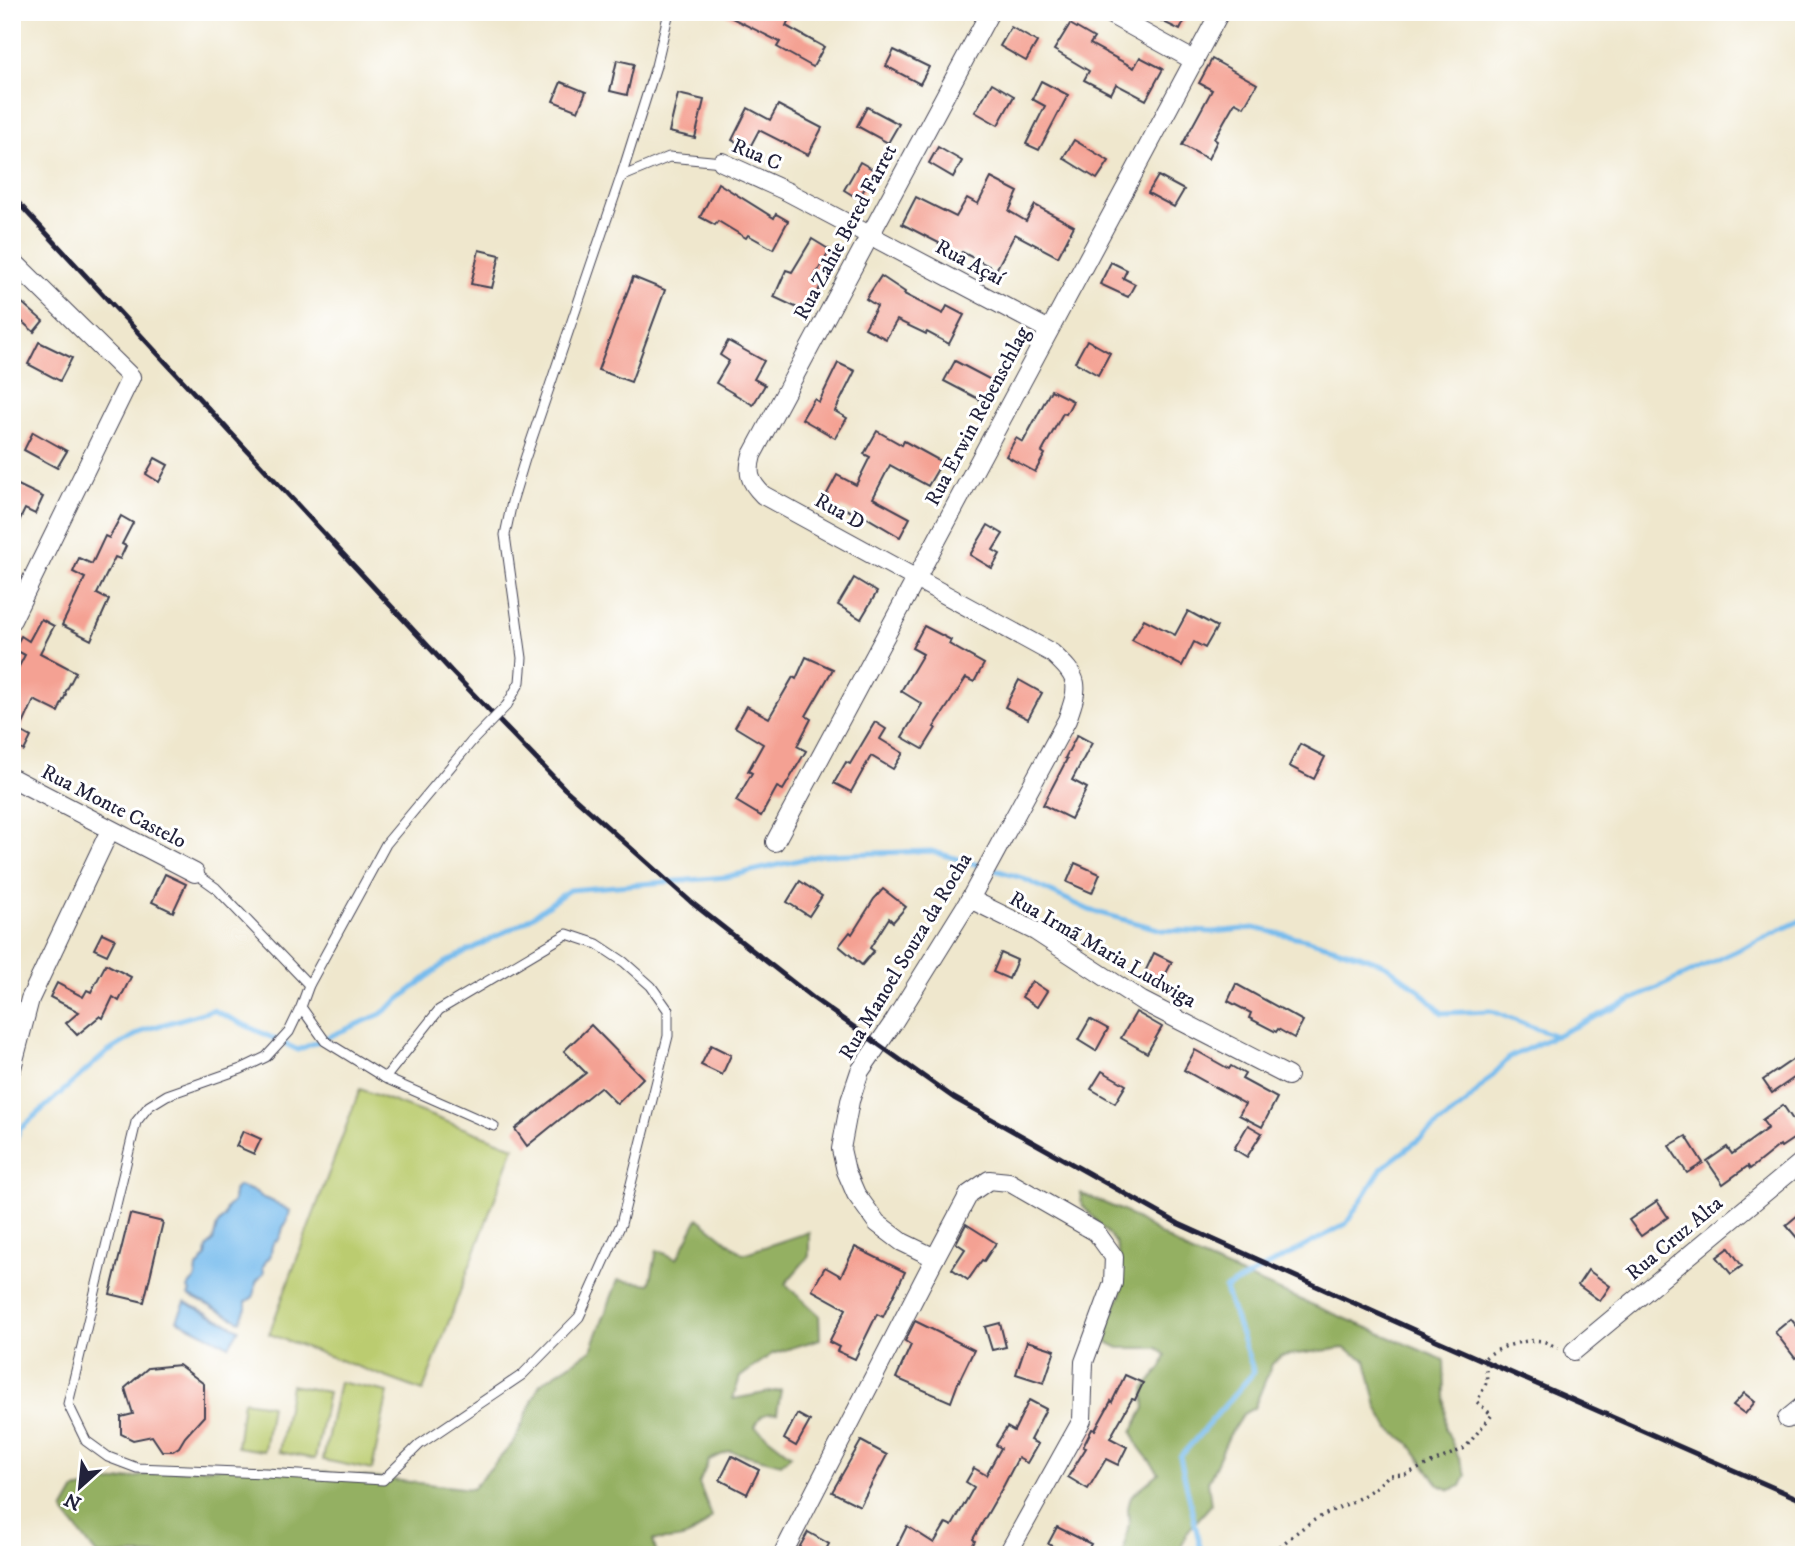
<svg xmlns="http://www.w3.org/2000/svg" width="1816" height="1567" font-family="'IM FELL DW Pica',serif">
	<rect width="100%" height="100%" fill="#fff"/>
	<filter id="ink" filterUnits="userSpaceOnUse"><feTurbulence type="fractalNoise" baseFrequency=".0143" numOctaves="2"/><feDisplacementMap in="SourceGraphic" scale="14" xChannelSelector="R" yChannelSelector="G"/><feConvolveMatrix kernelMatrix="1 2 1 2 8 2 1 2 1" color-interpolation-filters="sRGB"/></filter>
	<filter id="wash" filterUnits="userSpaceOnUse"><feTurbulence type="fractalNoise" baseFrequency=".00686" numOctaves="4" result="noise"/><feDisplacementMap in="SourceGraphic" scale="28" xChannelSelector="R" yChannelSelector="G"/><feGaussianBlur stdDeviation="1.57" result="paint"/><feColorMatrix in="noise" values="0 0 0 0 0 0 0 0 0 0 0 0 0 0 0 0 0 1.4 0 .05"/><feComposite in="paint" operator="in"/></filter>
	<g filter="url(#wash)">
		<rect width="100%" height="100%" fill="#efe7cd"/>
		<g fill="#bbcc6f" stroke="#6e7755" stroke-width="2">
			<polygon points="360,1089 514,1147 423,1391 269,1334"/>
			<polygon points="339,1382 388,1392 372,1470 323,1460"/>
			<polygon points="291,1385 328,1392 315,1459 279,1452"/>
			<polygon points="243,1401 271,1405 264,1451 237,1447"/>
		</g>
		<g fill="#94b062" stroke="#5b694e" stroke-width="2">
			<polygon points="1080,1193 1123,1211 1192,1254 1444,1360 1446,1429 1466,1475 1461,1486 1450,1490 1439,1485 1409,1443 1389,1429 1377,1407 1366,1360 1344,1348 1281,1356 1272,1364 1254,1408 1243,1414 1229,1436 1208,1482 1211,1505 1187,1532 1178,1555 1123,1555 1129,1523 1128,1508 1131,1496 1159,1473 1139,1447 1132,1432 1145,1408 1144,1389 1162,1367 1166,1355 1157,1348 1119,1348 1107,1342 1110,1318 1121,1295 1122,1269 1116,1243 1082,1205"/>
			<path d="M698,1218L743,1254L809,1232V1256L785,1284L819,1315L820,1339L772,1354L740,1377L733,1399L781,1390L777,1413C764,1413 760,1415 755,1427L791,1455L781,1464L730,1451L709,1460L699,1483L712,1517C693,1539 680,1541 653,1540L657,1555H97L63,1511L75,1490L171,1470L260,1465L472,1489L514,1442L540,1384L591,1350L618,1280L650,1284L657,1250L677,1259Z"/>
		</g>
		<g fill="#76bbed" stroke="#4c6e94" stroke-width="2">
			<path d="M238,1186L256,1192L263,1198L270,1200L290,1211L287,1222C280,1229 284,1230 280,1237C276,1246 276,1236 272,1246C270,1254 273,1255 266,1261L263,1267L264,1273L256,1282L255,1292L253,1297L246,1302V1308L240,1321L188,1295L190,1292L188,1289L190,1284L196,1278L197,1268L206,1257L207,1248L213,1241L217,1225L224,1217L226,1208L233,1202L234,1191Z"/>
			<polygon points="185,1302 239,1329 229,1346 177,1320"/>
		</g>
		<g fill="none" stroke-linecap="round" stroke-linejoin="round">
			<g stroke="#76bbed" stroke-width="5">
				<polyline points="12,1152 19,1130 106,1053 144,1030 213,1010 298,1050 381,1014 446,962 526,921 569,890 726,877 821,855 931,851 1022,878 1089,910 1162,930 1213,932 1254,928 1305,939 1360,955 1386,965 1417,988 1442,1013 1491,1011 1556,1036"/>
				<polyline points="1202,1555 1180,1457 1254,1372 1225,1289 1346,1224 1382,1168 1465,1104 1510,1057 1804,919"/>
			</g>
		</g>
		<g id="blocks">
			<g fill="#f4a193">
				<polygon points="720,12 792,12 786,26 824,47 813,67 777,47 780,42"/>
				<polygon points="1143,12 1189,12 1180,30"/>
				<polygon points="1070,24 1094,38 1090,44 1134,68 1140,57 1163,69 1146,100 1116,84 1111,94 1084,80 1089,71 1054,50"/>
				<polygon points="1011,27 1037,42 1026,61 1000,46"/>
				<polygon points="894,50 929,67 920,84 886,66"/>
				<polygon points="1212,59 1257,84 1244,107 1235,102 1214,139 1217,141 1208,159 1182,145 1212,90 1199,83"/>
				<polygon points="617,60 634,64 627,95 610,91"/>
				<polygon points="1041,81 1068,95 1039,150 1026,144 1045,106 1032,99"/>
				<polygon points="561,82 586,92 578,111 553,101"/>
				<polygon points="992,83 1014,96 998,125 975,112"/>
				<polygon points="678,94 704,100 695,138 669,132"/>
				<polygon points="778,105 822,128 808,155 759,130 749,149 732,140 748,108 770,120"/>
				<polygon points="867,107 899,124 888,143 857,126"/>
				<polygon points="1074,140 1109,161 1097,179 1063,158"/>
				<polygon points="938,147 962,161 953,177 929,163"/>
				<polygon points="860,162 874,170 859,199 844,190"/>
				<polygon points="1158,176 1184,190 1174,207 1148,193"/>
				<polygon points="991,178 1018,192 1009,211 1026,221 1035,205 1074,226 1058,257 1015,234 996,270 962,252 960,254 902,224 916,197 956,217 967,198 978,204"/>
				<polygon points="718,183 774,218 776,214 788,221 773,249 748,235 746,238 718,221 715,225 700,217"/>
				<polygon points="812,239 830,250 812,281 821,285 808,313 774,297 786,270 792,272"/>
				<polygon points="479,250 500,255 492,288 471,284"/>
				<polygon points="1111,262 1127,270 1123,278 1135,284 1128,297 1100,284"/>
				<polygon points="881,276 905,292 904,294 943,314 947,306 964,315 949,344 927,332 926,334 897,320 886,339 865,328 877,306 866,299"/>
				<polygon points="633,277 665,290 631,382 598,370"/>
				<polygon points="12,294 43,321 34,332 12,313"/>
				<polygon points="1087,340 1110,353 1098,375 1075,362"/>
				<polygon points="728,341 764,361 754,379 765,385 753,405 716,383 729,361 720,355"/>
				<polygon points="39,342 72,358 60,381 28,364"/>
				<polygon points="955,361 993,381 982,401 944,381"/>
				<polygon points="838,363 855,371 835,411 847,418 835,438 802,419 814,399 819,402"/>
				<polygon points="1051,390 1073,401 1066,414 1063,413 1042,452 1045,454 1035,472 1006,456 1016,438 1023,442"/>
				<polygon points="877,431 902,445 904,441 942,462 928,486 890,465 873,498 910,518 900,537 864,516 863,518 842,507 840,510 823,501 837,475 856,485 870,457 864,454"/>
				<polygon points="33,432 67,451 57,468 24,450"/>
				<polygon points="155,458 168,465 159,482 146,474"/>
				<polygon points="12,482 43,497 35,514 25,509 12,536"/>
				<polygon points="121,516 133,523 122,544 126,546 120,559 115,557 97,594 109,600 91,640 62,625 85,578 73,572 79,558 92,564 105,536 109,538"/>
				<polygon points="988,525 1003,534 993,550 1000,554 992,568 970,555"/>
				<polygon points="854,578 877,592 861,619 838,605"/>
				<polygon points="1188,611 1217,627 1205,648 1194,642 1182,666 1132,640 1144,619 1175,635"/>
				<polygon points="41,619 54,626 40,653 76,672 65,693 66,694 58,712 34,700 20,731 31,737 24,751 13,745 12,747 12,680 25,655 14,649 21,636 29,641"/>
				<polygon points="924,626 951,640 949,644 984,664 974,682 966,678 934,727 936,728 923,749 902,737 922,704 901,691 923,654 912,648"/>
				<polygon points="806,657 833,669 806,716 811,719 797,746 806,751 783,790 777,787 761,816 736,801 752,773 748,771 763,744 735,727 747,706 769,718 793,677 796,679"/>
				<polygon points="1019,680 1042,693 1028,719 1005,707"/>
				<polygon points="875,722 886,729 880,739 903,753 893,769 871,756 851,792 834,783 846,762 850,764"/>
				<polygon points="1077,735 1092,743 1072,780 1087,788 1071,819 1043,805 1067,759 1065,758"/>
				<polygon points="1300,744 1325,757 1314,779 1289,766"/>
				<polygon points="1075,863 1100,874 1092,893 1067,882"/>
				<polygon points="165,874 186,884 173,912 152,902"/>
				<polygon points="800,881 822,896 809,916 787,902"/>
				<polygon points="883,889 906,907 893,922 889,918 870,948 874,951 862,965 839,946 850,932 852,934 874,899"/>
				<polygon points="102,933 115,939 107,955 94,949"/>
				<polygon points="1001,953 1017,960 1009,979 993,972"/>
				<polygon points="1154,953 1172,962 1161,983 1144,974"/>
				<polygon points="106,964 131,977 119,1001 113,997 103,1018 100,1016 77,1035 66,1023 79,1012 50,997 57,983 83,997 87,990 91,992"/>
				<polygon points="1032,981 1047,991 1037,1007 1022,997"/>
				<polygon points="1236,984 1303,1021 1294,1038 1278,1029 1276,1032 1249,1018 1251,1013 1228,1001"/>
				<polygon points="1136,1012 1162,1027 1147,1053 1121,1038"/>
				<polygon points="1090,1019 1108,1029 1096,1051 1078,1040"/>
				<polygon points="591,1025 643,1078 617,1104 600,1087 527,1146 515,1129 586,1073 564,1051"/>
				<polygon points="711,1045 731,1055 722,1075 701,1065"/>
				<polygon points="1195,1050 1229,1069 1231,1066 1245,1074 1242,1079 1277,1098 1262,1127 1239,1115 1245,1104 1184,1070"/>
				<polygon points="1804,1052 1804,1071 1772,1093 1763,1080"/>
				<polygon points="1102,1071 1126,1085 1115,1103 1091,1089"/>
				<polygon points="1783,1105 1802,1133 1781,1147 1780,1145 1750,1169 1748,1166 1723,1184 1707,1161 1727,1147 1732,1154 1768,1128 1762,1120"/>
				<polygon points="1248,1125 1262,1133 1247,1157 1234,1149"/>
				<polygon points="243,1131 261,1139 254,1154 236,1146"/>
				<polygon points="1686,1136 1703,1163 1687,1173 1669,1146"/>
				<polygon points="1657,1201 1668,1217 1641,1236 1629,1220"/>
				<polygon points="1804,1210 1804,1246 1786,1225"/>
				<polygon points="130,1214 163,1222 144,1302 110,1294"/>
				<polygon points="966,1224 996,1243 984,1261 982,1260 968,1280 952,1269 965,1249 956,1243"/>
				<polygon points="855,1247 905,1272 883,1317 877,1314 855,1359 837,1351 839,1347 829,1342 846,1309 812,1290 825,1267 841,1276"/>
				<polygon points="1729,1248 1742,1266 1731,1274 1717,1257"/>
				<polygon points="1588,1270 1610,1286 1600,1301 1578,1285"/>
				<polygon points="1791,1319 1804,1335 1804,1351 1795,1358 1775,1332"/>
				<polygon points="915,1321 974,1350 958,1383 951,1402 896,1378 911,1345 905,1341"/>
				<polygon points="1000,1323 1006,1347 992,1350 985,1327"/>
				<polygon points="1027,1341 1055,1350 1044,1383 1016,1374"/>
				<polygon points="179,1365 204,1384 204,1416 185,1437 179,1447 173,1451 162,1451 152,1436 133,1440 121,1434 121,1417 133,1414 125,1388 148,1368"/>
				<polygon points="1125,1375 1143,1383 1135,1400 1132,1399 1110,1438 1127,1447 1118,1465 1106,1459 1088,1489 1068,1477 1086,1448 1083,1447 1092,1429 1095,1430 1111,1401 1112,1402"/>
				<polygon points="1744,1393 1755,1402 1745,1414 1733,1405"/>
				<polygon points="1029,1400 1046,1409 1030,1440 1038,1444 1027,1463 1018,1458 1004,1485 973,1539 975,1541 967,1555 911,1555 897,1546 907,1526 934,1543 946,1523 952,1526 974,1487 966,1482 974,1468 986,1475 1001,1448 996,1445 1007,1427 1014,1431"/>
				<polygon points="797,1414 810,1421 796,1446 784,1439"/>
				<polygon points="861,1441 887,1455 860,1506 832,1492"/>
				<polygon points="732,1456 759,1470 747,1494 720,1480"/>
				<polygon points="1057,1527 1091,1544 1085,1555 1069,1555 1048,1544"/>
				<polygon points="808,1532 829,1544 823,1555 795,1555"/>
			</g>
		</g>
	</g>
	<g filter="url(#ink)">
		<use href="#blocks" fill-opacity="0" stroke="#414051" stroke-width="2"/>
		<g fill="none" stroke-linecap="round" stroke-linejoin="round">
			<defs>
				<g id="service">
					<polyline points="621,177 669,157 722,162"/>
					<polyline points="507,705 520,682 522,658 505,535 512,502 525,459 621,177 656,66 669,12"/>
					<polyline points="195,873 216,888 309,985"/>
					<polyline points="301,1007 325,1041 385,1078 439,1010 567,934 597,944 624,962 651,986 668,1010 668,1036 621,1224 579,1317 522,1375 420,1444 383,1480 265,1473 137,1468 108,1457 86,1441 68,1404 136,1122 149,1106 167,1095 241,1069 266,1057 289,1032 301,1007 309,985 386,844 472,741"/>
					<polyline points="385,1078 494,1126"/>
				</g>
				<g id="minor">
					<polyline points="1106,12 1195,61"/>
					<polyline points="722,162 788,192 1049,330"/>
					<polyline points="12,260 131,377 12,620"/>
					<polyline points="12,778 195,873"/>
					<polyline points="775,842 1220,12"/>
					<polyline points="970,899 1035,931 1142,1001 1288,1076"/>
					<polyline points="12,1068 30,999 110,830"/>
					<polyline points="935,1258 969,1194 989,1180 1009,1182 1096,1232 1114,1257 1113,1283 1084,1362 1082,1420 1007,1555"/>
					<polyline points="1574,1351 1804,1160"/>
					<polyline points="1787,1419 1804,1405"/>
					<path d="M782,1555L935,1258L902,1242L877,1223L856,1194L846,1171L841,1149L850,1101L860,1071L893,1023L970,899L1067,720C1080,684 1080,679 1052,653L763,495C749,481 747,473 752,455L990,12"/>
				</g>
			</defs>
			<use href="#service" stroke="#414051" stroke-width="11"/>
			<use href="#minor" stroke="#414051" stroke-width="20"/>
			<path stroke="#414051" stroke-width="3.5" stroke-dasharray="2 5" stroke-linecap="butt" d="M1269,1555C1285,1543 1300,1528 1318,1518C1346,1503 1365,1500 1389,1475L1406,1474L1465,1448L1492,1415L1477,1402L1487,1381L1485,1358C1495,1348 1527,1338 1542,1341C1547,1342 1553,1346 1558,1348"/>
			<use href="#service" stroke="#fff" stroke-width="9"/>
			<use href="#minor" stroke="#fff" stroke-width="18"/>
			<polyline stroke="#22223b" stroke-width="5" points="12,196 453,673 565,789 691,902 813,998 954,1098 1179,1224 1434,1339 1804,1501"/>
			<defs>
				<polyline id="service-bridge" points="472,741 507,705"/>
			</defs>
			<use href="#service-bridge" stroke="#414051" stroke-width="11" stroke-linecap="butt"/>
			<use href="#service-bridge" stroke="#fff" stroke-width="9"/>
		</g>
	</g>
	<g text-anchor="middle" stroke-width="6" stroke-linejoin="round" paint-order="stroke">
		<g font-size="21" fill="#22223b" stroke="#fff">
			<text transform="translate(757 154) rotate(23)" y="7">Rua C</text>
			<text transform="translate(845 232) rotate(-62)" y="7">Rua Zahie Bered Farret</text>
			<text transform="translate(970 262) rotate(28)" y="7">Rua Açaí</text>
			<text transform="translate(977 416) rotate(-62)" y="7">Rua Erwin Rebenschlag</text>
			<text transform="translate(840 511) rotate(29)" y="7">Rua D</text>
			<text transform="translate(114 806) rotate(27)" y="7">Rua Monte Castelo</text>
			<text transform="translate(1103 949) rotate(30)" y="7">Rua Irmã Maria Ludwiga</text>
			<text transform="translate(905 956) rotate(-59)" y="7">Rua Manoel Souza da Rocha</text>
			<text transform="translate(1674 1238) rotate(-40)" y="7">Rua Cruz Alta</text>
		</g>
	</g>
	<rect width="1816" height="1567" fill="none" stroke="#fff" stroke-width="42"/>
	<g transform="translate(80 1487) rotate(207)" stroke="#ffffff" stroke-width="5" paint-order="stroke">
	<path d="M0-5L12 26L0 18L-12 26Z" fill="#22223b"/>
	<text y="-10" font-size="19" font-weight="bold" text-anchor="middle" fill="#22223b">N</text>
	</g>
</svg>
